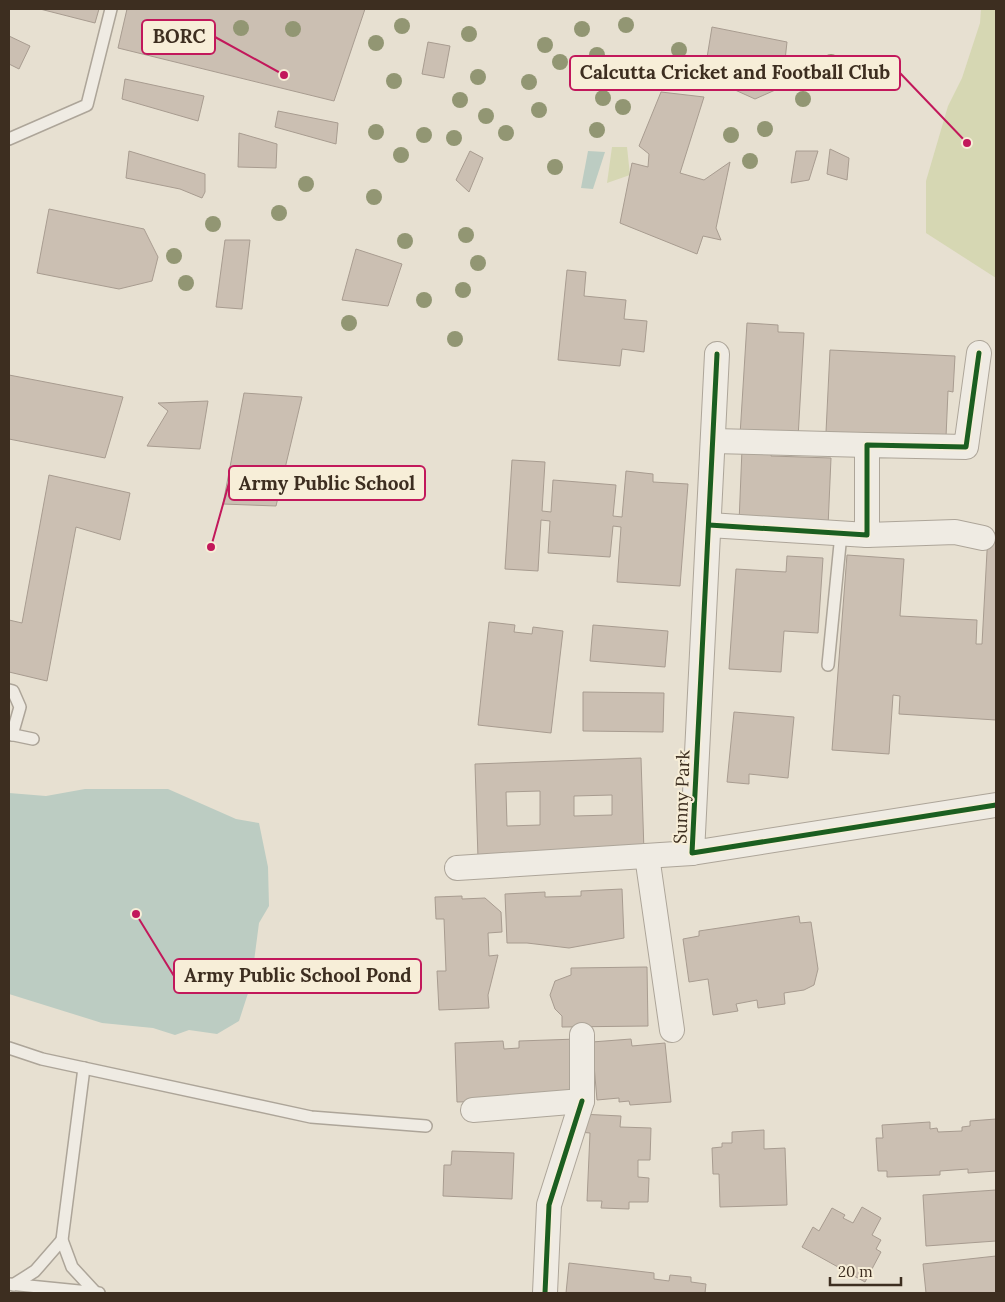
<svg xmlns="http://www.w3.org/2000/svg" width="1005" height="1302" font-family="Lora,serif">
	<rect width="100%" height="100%" fill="#e7e0d1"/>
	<g fill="#d6d7b3">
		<polygon points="981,9 996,9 996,278 926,233 926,181 948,106 962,78 980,23"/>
		<polygon points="612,147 627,147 630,175 607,183"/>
	</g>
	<g fill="#bcccc2">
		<polygon points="588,151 605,152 593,189 581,188"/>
		<polygon points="85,789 168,789 236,819 259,823 268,867 269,906 259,923 251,984 239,1021 217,1034 189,1030 175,1035 153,1028 102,1023 9,994 9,793 46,796"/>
	</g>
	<g fill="#cbbfb2" stroke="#a89c90" fill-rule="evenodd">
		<polygon points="40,9 99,9 95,23"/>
		<polygon points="127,9 365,9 334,101 118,48"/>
		<polygon points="712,27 787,42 782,87 755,99 704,76"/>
		<polygon points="9,36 30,46 19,69 9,64"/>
		<polygon points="428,42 450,46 444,78 422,74"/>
		<polygon points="125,79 204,96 198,121 122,99"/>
		<polygon points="661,92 704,97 680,173 704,180 730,162 716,228 721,240 703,236 697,254 620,223 632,163 648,167 649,154 639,146"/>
		<polygon points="278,111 338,123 336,144 275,127"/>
		<polygon points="239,133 277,144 276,168 238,167"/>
		<polygon points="830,149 849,158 847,180 827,174"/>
		<polygon points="129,151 205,174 205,192 202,198 180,189 126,178"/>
		<polygon points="470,151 483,158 469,192 456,180"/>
		<polygon points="796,151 818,151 809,180 791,183"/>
		<polygon points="49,209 144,229 158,257 152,281 119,289 37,273"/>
		<polygon points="225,240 250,240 242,309 216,307"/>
		<polygon points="356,249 402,264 388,306 342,300"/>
		<polygon points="567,270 586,272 584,296 626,300 624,319 647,321 644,352 622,349 620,366 558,360"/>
		<polygon points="747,323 778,325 778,332 804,333 798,438 740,435"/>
		<polygon points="830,350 955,356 953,392 948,391 946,437 826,432"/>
		<polygon points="9,375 123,397 105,458 9,439"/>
		<polygon points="244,393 302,397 276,506 223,504"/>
		<polygon points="208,401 200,449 147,446 168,411 158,403"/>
		<polygon points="742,449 772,450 771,456 831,458 828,527 739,523"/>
		<polygon points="512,460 545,462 542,511 551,512 553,480 616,485 613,516 622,517 626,471 653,474 653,482 688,484 680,586 617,582 621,527 613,526 610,557 548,553 550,521 541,520 538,571 505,569"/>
		<polygon points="49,475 130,493 120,540 76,527 47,681 9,672 9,620 22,623"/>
		<polygon points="988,533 996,533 996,720 899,714 900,696 893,695 889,754 832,750 847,555 904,559 900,616 977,620 976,644 982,644"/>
		<polygon points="787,556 823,558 818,633 784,631 781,672 729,669 736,569 786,572"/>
		<polygon points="489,622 515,625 514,632 532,634 533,627 563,631 551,733 478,725"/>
		<polygon points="593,625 668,631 665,667 590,661"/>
		<polygon points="583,692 664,693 663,732 583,731"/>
		<polygon points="734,712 794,717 788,778 749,774 749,784 727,782"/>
		<path d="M641,758L644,852L478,858L475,764ZM540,791V825L507,826L506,792ZM612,795V815L574,816V796Z"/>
		<polygon points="622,889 624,938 569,948 527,943 507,943 505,894 545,892 545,897 581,896 581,891"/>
		<polygon points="462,896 462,899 485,898 501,912 502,932 488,933 489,956 498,955 488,995 489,1008 439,1010 437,971 446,971 444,919 436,919 435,897"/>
		<polygon points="799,916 800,923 811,922 818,969 814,985 804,990 784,993 785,1004 758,1008 757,1000 736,1004 738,1011 713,1015 708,979 689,982 683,939 699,936 699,931"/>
		<polygon points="647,967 648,1026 562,1027 562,1016 555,1009 550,995 555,981 571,975 571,968"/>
		<polygon points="577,1039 578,1099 457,1102 455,1043 503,1041 504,1049 519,1048 519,1041"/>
		<polygon points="631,1039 632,1046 665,1043 671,1102 630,1105 629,1101 619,1102 619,1098 597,1100 592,1042"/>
		<polygon points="580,1114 621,1116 620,1127 651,1128 650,1160 638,1160 638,1177 649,1178 648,1202 629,1202 629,1209 601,1208 602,1201 587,1201 590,1133 579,1132"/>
		<polygon points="996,1119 996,1171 968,1173 968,1169 940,1171 940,1175 887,1177 887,1171 878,1171 876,1138 883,1138 882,1125 930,1122 930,1129 937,1128 938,1132 962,1131 962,1127 970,1126 970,1121"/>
		<polygon points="764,1130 764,1149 785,1148 787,1205 720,1207 719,1174 713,1174 712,1148 722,1147 722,1143 732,1143 732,1132"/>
		<polygon points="452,1151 514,1153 512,1199 443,1196 444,1165 451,1165"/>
		<polygon points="996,1190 996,1241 926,1246 923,1195"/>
		<polygon points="862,1207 881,1218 872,1235 881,1240 876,1249 881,1252 865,1282 802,1247 813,1227 819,1231 832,1208 845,1215 843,1218 853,1223"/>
		<polygon points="996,1256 996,1293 926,1293 923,1264"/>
		<polygon points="569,1263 654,1273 654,1279 669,1281 670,1275 691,1277 691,1282 706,1284 705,1293 566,1293"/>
	</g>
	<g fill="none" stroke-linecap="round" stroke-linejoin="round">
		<defs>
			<g id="service">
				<polyline points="9,139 87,105 111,9"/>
				<polyline points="828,665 841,534"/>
				<polyline points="9,690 13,691 20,707 12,735"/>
				<polyline points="9,734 33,739"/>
				<polyline points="9,1048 42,1059 311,1117 426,1126"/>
				<polyline points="84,1068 62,1240 72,1267 96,1293"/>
				<polyline points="9,1284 99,1293"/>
				<polyline points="13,1285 35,1271 62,1240"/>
			</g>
			<g id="minor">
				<polyline points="717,354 692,853 996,805"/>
				<polyline points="713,441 867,445"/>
				<polyline points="709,525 867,535 867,445 966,447 979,353"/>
				<polyline points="867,535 955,532 983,538"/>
				<polyline points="647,856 672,1030"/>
				<polyline points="457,868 692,853"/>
				<polyline points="473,1110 582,1101 582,1035"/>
				<polyline points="545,1293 549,1205 582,1101"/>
			</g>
		</defs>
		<use href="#service" stroke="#ada599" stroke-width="14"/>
		<use href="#minor" stroke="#ada599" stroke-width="26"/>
		<use href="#service" stroke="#efebe3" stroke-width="11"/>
		<use href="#minor" stroke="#efebe3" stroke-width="24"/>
		<defs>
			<g id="cycleway">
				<polyline points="717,354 692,853 996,805"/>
				<polyline points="709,525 867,535 867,445 966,447 979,353"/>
				<polyline points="545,1293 549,1205 582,1101"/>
			</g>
		</defs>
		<use href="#cycleway" stroke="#f7eed8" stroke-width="8"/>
		<use href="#cycleway" stroke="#1b5e20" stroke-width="5"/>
	</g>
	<g fill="#929673">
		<circle cx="626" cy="25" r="8"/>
		<circle cx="402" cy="26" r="8"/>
		<circle cx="241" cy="28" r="8"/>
		<circle cx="293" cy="29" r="8"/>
		<circle cx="582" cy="29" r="8"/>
		<circle cx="469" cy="34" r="8"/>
		<circle cx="376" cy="43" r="8"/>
		<circle cx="545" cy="45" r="8"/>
		<circle cx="679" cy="50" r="8"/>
		<circle cx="597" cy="55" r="8"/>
		<circle cx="560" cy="62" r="8"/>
		<circle cx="831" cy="62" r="8"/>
		<circle cx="630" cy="63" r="8"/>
		<circle cx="478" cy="77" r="8"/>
		<circle cx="394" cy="81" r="8"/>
		<circle cx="529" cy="82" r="8"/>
		<circle cx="603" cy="98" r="8"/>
		<circle cx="803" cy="99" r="8"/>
		<circle cx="460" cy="100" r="8"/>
		<circle cx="623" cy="107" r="8"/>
		<circle cx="539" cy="110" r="8"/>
		<circle cx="486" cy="116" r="8"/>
		<circle cx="765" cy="129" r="8"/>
		<circle cx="597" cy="130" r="8"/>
		<circle cx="376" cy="132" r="8"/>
		<circle cx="506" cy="133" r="8"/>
		<circle cx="424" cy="135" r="8"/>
		<circle cx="731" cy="135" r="8"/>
		<circle cx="454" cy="138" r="8"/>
		<circle cx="401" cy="155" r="8"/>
		<circle cx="750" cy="161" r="8"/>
		<circle cx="555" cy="167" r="8"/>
		<circle cx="306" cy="184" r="8"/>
		<circle cx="374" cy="197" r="8"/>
		<circle cx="279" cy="213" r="8"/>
		<circle cx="213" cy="224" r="8"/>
		<circle cx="466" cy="235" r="8"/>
		<circle cx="405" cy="241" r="8"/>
		<circle cx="174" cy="256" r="8"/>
		<circle cx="478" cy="263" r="8"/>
		<circle cx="186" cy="283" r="8"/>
		<circle cx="463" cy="290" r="8"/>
		<circle cx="424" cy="300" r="8"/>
		<circle cx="349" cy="323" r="8"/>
		<circle cx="455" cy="339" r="8"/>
	</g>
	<g text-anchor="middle" stroke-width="4" stroke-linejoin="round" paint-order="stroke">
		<g font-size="18" fill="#3d2e20" stroke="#f7eed8">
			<text transform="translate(682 797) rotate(-88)" y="6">Sunny Park</text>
		</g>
	</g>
	<path fill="none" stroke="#c2185b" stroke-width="2" d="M284 75L215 37M967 143L900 73M211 547L229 483M136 914L174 976"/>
	<g fill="#c2185b" stroke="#f7eed8" stroke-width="2">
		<circle cx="284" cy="75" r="5"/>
		<circle cx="967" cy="143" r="5"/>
		<circle cx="211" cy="547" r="5"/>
		<circle cx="136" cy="914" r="5"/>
	</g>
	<g fill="#f7eed8" stroke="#c2185b" stroke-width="2">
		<rect x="142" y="20" width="73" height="34" rx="5"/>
		<rect x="570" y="56" width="330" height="34" rx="5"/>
		<rect x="229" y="466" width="196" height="34" rx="5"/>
		<rect x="174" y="959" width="247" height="34" rx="5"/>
	</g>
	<g font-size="19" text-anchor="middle" font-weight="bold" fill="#3d2e20">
		<text x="179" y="43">BORC</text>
		<text x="735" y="79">Calcutta Cricket and Football Club</text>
		<text x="327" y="490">Army Public School</text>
		<text x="298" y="982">Army Public School Pond</text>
	</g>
	<rect width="1005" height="1302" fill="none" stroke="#3d2e20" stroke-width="20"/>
	<path d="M830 1277v8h71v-8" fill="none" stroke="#3d2e20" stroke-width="2.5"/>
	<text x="838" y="1277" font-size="15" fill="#3d2e20" stroke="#f7eed8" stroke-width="4" paint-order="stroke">20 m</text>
</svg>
